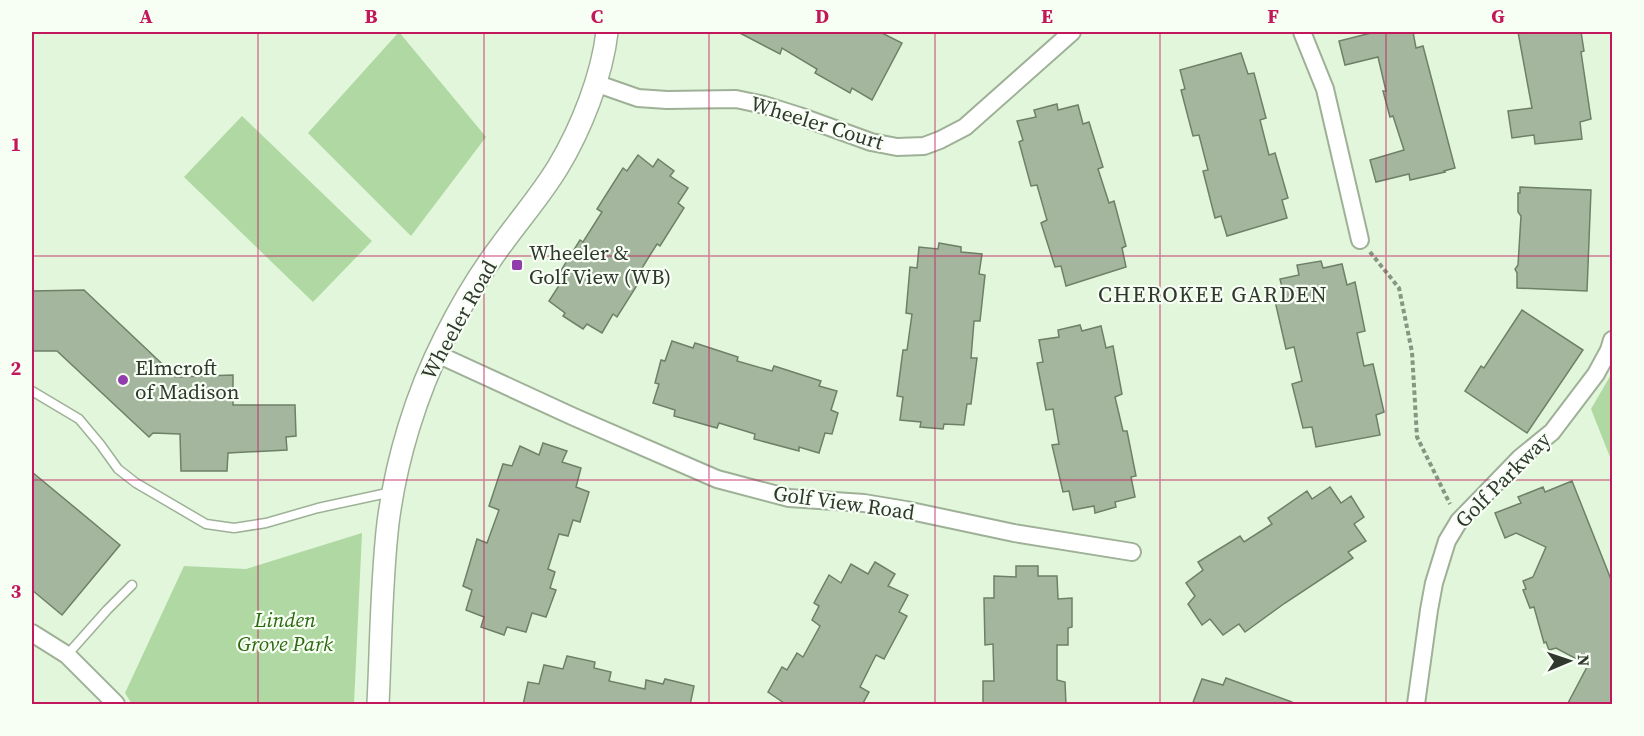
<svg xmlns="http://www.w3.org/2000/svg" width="1644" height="736" font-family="'Source Serif 4',serif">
	<rect width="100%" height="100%" fill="#e1f6db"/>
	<g fill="#afd8a2">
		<polygon points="399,32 486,137 411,236 308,133"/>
		<polygon points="242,116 372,241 313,302 184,177"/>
		<polygon points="1612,373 1612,462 1591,409"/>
		<polygon points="362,533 354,704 132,704 125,693 184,566 246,569"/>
	</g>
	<g fill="#a4b79e" stroke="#6e8068" stroke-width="1.5">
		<polygon points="738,32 880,32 902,43 872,100 852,88 850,93 815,73 817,69 782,48 780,54"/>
		<polygon points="1375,32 1413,32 1416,48 1423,46 1455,168 1444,171 1445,172 1410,180 1409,174 1376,182 1370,160 1404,150 1393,116 1390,117 1383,91 1386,91 1378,57 1345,65 1339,41"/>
		<polygon points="1518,32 1581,32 1584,51 1581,52 1591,119 1580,122 1582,139 1535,144 1534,135 1512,138 1508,111 1532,108"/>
		<polygon points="1241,53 1248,74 1254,73 1266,118 1260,120 1269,155 1275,153 1288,198 1282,200 1287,218 1227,236 1221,216 1215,218 1203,171 1208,170 1199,135 1193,136 1181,90 1185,89 1180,70"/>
		<polygon points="1057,104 1058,110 1078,105 1083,124 1089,122 1103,167 1098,169 1109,203 1114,201 1126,246 1122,248 1126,267 1066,286 1061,266 1055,267 1041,223 1047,220 1037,185 1031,186 1019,142 1023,140 1017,121 1036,117 1034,110"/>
		<polygon points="638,155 653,167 658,159 674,171 670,176 688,188 678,203 684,208 660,246 657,244 637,276 641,279 617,317 613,314 602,333 587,324 583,329 563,316 565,313 549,301 560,284 555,280 580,240 583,242 602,212 597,209 623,168 627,171"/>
		<polygon points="1520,187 1591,190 1587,291 1517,288 1517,273 1515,269 1518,265 1521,216 1518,212 1518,193 1520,193"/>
		<polygon points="939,243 961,247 961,252 982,254 979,274 985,275 980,321 974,321 971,358 977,358 971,404 967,404 964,425 944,424 943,429 920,427 921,422 900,420 903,397 897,396 903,350 907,350 912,314 906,313 910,267 917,268 919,247 938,249"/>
		<polygon points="1321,261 1323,268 1342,264 1347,285 1355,282 1365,331 1357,333 1364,366 1373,364 1384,412 1376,415 1380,435 1316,447 1312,427 1303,428 1292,384 1302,381 1294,347 1286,349 1275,301 1285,300 1280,279 1299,275 1297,265"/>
		<polygon points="84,290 176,377 233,375 233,405 295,405 296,436 286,437 287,450 228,453 227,471 181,471 180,434 153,433 149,437 57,351 32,351 32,291"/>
		<polygon points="1522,310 1583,350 1527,433 1465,391 1481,366 1484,368"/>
		<polygon points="1080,325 1082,331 1101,326 1106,348 1113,346 1122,394 1115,397 1123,431 1127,431 1136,476 1131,477 1135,497 1115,502 1116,507 1095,513 1094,506 1073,510 1069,491 1063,492 1052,445 1059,444 1053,409 1046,410 1037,363 1043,362 1039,340 1059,337 1058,330"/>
		<polygon points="672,341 693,348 695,343 738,357 737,361 772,371 774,366 821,381 819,386 837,391 831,410 838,413 832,434 825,433 819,453 799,447 799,451 754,439 755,434 719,423 717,428 674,416 675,410 653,403 659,384 655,383 661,360 665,361"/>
		<polygon points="543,443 567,451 562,462 581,468 576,487 589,492 580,522 573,520 568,536 559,534 548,569 555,572 550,588 556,590 546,617 532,613 526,632 507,627 504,635 481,627 484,617 466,610 472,590 463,586 477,539 487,543 499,510 489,506 503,464 512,466 520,446 539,455"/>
		<polygon points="32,472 120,545 62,615 32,590"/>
		<polygon points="1572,481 1612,582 1612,705 1567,705 1588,665 1556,648 1549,650 1546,642 1544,643 1534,607 1530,608 1523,590 1526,589 1523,581 1533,577 1546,547 1516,533 1505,538 1495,513 1521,503 1518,497 1543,487 1545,492"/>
		<polygon points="1330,487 1341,503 1351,496 1364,517 1354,524 1366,541 1348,552 1353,558 1285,603 1245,632 1239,624 1223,635 1210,619 1202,625 1188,604 1195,596 1186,583 1203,570 1198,562 1240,536 1244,542 1272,524 1268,518 1307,491 1312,499"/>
		<polygon points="875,562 895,574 888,586 908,595 899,612 907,616 884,659 876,655 860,687 869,692 862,705 787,705 768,692 782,667 787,670 797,653 803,657 820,626 812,620 819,606 814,603 829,575 841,583 851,564 868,574"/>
		<polygon points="1016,566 1038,566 1038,576 1057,576 1058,599 1072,598 1072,627 1068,628 1068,645 1057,645 1057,680 1065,682 1066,705 983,705 983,681 994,681 993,644 985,645 984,598 994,598 994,576 1016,577"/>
		<polygon points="567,656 595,662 594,668 611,672 609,681 645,689 646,680 663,684 665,679 694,686 690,705 523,705 528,682 539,684 544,665 563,669"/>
		<polygon points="1226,678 1292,702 1292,705 1192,705 1202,679 1223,685"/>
	</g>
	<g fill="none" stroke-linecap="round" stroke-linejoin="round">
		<defs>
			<g id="service">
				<polyline points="32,391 79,419 100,444 118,469 136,483 206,524 234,528 266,523 318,508 392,492"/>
				<polyline points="67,655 107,610 132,585"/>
			</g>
			<g id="minor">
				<polyline points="1302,32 1325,89 1360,240"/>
				<polyline points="595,83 638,98 667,100 736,99 764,105 799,116 871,142 897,147 924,146 940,140 965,127 1072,32"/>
				<polyline points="437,354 574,417 717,479 789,498 864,503 906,510 1014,533 1132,552"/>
				<polyline points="32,633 67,655 116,704"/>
				<polyline points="1416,704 1429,610 1434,583 1447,541 1459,521 1492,487 1520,458 1552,432 1596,374 1609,350 1612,340"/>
			</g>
			<path id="tertiary" d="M378,704C381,644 381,583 388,523C396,460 416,394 445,337C461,305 480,273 502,244C520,219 541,195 558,167C581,129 602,76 607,32"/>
		</defs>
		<use href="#service" stroke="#9eb197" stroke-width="11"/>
		<use href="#minor" stroke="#9eb197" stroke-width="20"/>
		<use href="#tertiary" stroke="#9eb197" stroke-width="24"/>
		<polyline stroke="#879583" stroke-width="4" stroke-dasharray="4.5 3" stroke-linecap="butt" points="1370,252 1399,288 1412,352 1417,437 1450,504"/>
		<use href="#service" stroke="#fff" stroke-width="8"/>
		<use href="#minor" stroke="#fff" stroke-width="16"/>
		<use href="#tertiary" stroke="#fff" stroke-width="21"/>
	</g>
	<path fill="none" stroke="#c2185b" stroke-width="1.5" stroke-opacity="0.55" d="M258,32V704M484,32V704M709,32V704M935,32V704M1160,32V704M1386,32V704M32,256H1612M32,480H1612"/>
	<g fill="#913eac" stroke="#f7fff4" stroke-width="2">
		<rect x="511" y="259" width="12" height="12" rx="3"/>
		<circle cx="123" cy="380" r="6"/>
	</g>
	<g text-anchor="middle" stroke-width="4.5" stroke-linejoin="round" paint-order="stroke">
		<g font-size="21" fill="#30372d" stroke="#f7fff4">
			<text transform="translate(817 123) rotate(17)" y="7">Wheeler Court</text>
			<text transform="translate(459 320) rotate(-61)" y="7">Wheeler Road</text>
			<text transform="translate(1503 480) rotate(-45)" y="7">Golf Parkway</text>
			<text transform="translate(844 503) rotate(8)" y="7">Golf View Road</text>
		</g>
		<g font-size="21" fill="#30372d" stroke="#f7fff4" text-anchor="start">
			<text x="529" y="260">Wheeler &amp;<tspan x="529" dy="24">Golf View (WB)</tspan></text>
			<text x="135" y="375">Elmcroft<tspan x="135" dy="24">of Madison</tspan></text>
		</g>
		<g font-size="21" font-style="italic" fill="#2b680e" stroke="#f7fff4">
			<text x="285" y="627">Linden<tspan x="285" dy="24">Grove Park</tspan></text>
		</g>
		<g font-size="22" letter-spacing="1.5" fill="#30372d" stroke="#f7fff4">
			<text x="1213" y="302">CHEROKEE GARDEN</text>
		</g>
	</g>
	<rect width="1644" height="736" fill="none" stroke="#f7fff4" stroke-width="66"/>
	<g transform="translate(1569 661) rotate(88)" stroke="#f7fff4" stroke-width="4.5" paint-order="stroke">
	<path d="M0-4.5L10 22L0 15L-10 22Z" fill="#30372d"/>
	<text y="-9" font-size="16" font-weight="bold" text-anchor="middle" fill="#30372d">N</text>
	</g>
	<rect x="33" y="33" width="1578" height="670" fill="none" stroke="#c2185b" stroke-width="2"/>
	<g font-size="20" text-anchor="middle" font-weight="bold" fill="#c2185b">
		<text x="146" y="23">A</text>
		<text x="371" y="23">B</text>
		<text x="597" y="23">C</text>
		<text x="822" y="23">D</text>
		<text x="1047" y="23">E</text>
		<text x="1273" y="23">F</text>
		<text x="1498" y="23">G</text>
		<text x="16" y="151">1</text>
		<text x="16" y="375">2</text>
		<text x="16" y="598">3</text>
	</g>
</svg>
